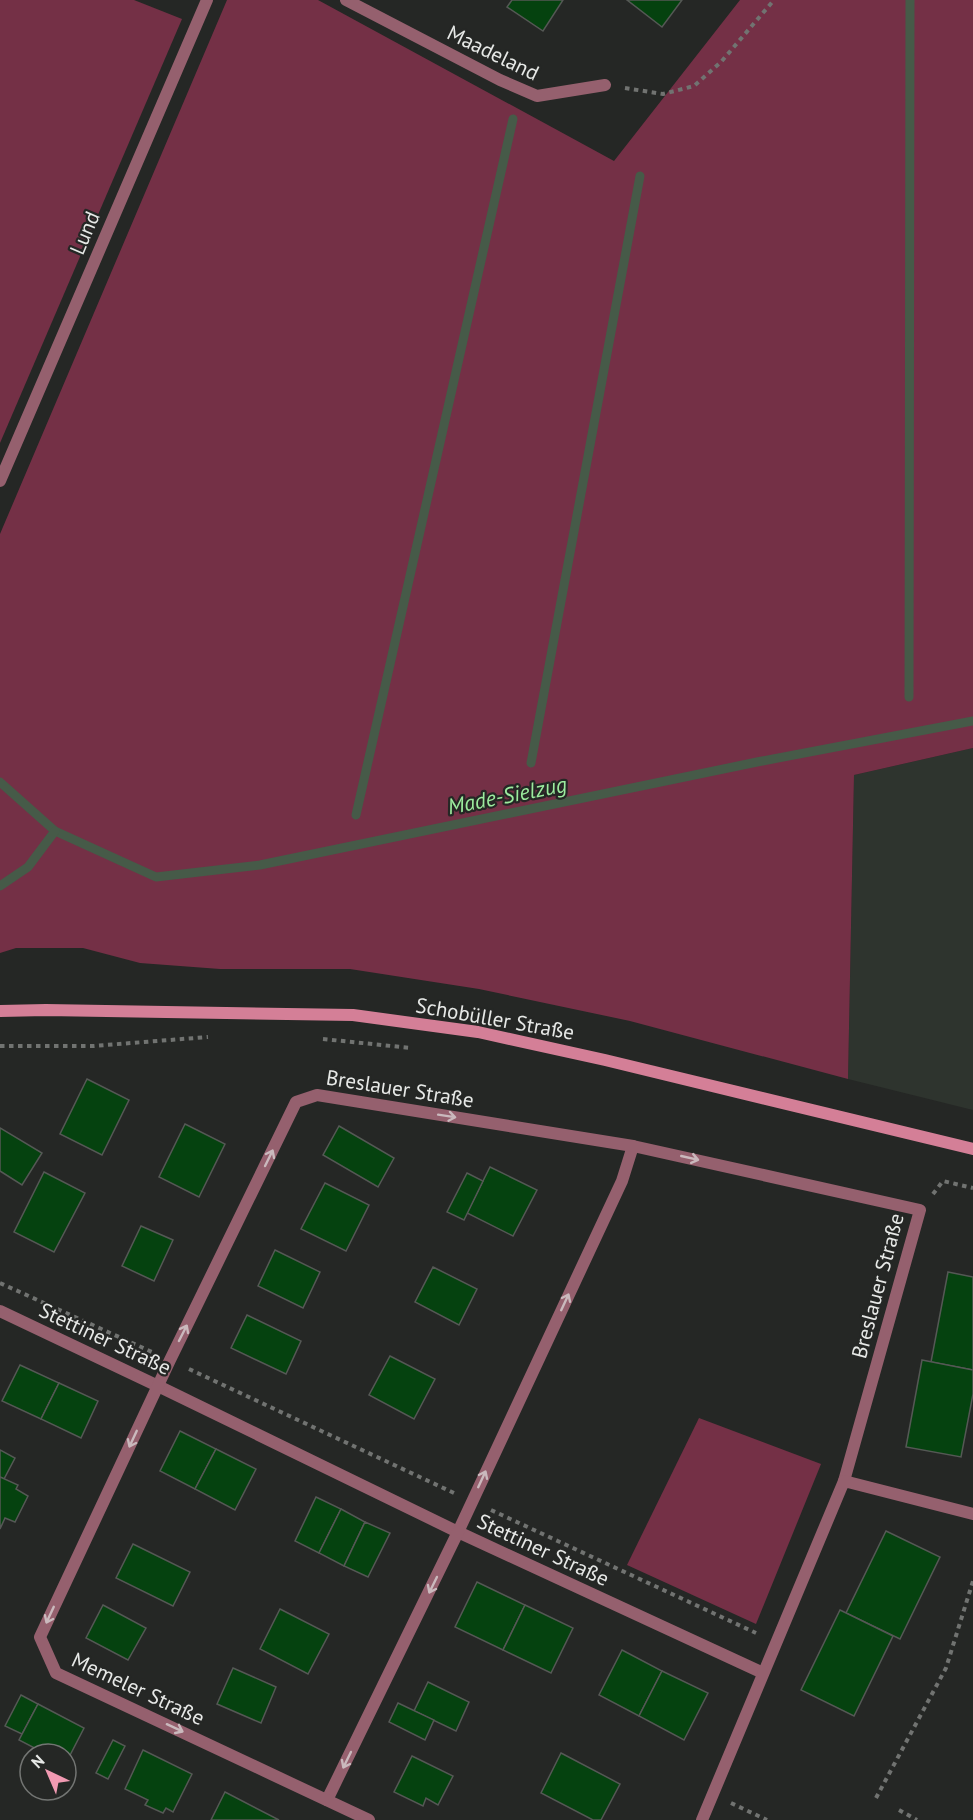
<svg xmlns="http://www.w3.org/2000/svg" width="973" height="1820" font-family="'PT Sans',sans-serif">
	<rect width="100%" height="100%" fill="#252725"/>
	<polygon fill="#2e342e" points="973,748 973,1110 848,1079 854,775"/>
	<g fill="#743046">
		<polygon points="0,0 134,0 182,19 0,443"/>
		<polygon points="227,0 318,0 614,161 740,0 973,0 973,748 854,775 848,1079 630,1021 479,989 350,969 220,969 140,963 83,948 16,948 0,953 0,534"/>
		<polygon points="699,1418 821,1464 756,1624 627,1565"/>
	</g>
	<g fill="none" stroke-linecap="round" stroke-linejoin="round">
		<g stroke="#465a48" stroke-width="9">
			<polyline points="909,697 910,0"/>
			<polyline points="531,763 640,176"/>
			<polyline points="0,782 55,831 156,877 260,865 757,762 973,721"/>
			<polyline points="356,815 513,119"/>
			<polyline points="0,886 28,867 55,831"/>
		</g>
	</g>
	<g fill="#05420f" stroke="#555855" stroke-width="1.5">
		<polygon points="512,0 563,0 543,31 507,7"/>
		<polygon points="627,0 682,0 662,27"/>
		<polygon points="87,1079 129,1100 102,1155 60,1134"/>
		<polygon points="185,1124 225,1144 199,1197 159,1177"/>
		<polygon points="339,1126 394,1158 378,1187 323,1155"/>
		<polygon points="0,1128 42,1153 22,1185 0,1171"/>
		<polygon points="490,1167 537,1190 513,1236 467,1213"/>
		<polygon points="44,1172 85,1193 54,1252 14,1232"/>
		<polygon points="467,1173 483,1181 464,1220 447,1212"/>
		<polygon points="325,1183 369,1205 346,1251 301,1229"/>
		<polygon points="141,1226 173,1240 154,1281 122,1266"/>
		<polygon points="275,1250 320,1272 303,1308 258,1286"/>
		<polygon points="433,1267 477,1289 459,1325 415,1302"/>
		<polygon points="948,1272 973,1277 973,1370 931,1362"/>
		<polygon points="247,1315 301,1341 286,1374 231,1348"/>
		<polygon points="390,1356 435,1379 414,1419 369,1395"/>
		<polygon points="922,1360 973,1370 973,1394 961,1457 906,1447"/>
		<polygon points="20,1365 59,1383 41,1419 2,1401"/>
		<polygon points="59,1383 98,1401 81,1438 41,1419"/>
		<polygon points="180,1431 216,1449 195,1489 160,1471"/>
		<polygon points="216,1449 256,1469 235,1510 195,1489"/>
		<polygon points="0,1450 15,1458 4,1479 0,1477"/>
		<polygon points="0,1477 18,1485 16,1489 28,1496 15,1522 5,1518 0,1529"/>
		<polygon points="316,1497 341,1509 319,1553 295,1541"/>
		<polygon points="341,1509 365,1522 344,1566 319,1553"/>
		<polygon points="365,1522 390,1533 368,1577 344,1566"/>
		<polygon points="886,1531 940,1557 900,1639 846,1613"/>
		<polygon points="133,1544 190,1572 173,1606 116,1578"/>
		<polygon points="477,1582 525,1605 503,1650 455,1627"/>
		<polygon points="103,1605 146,1628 128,1660 86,1638"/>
		<polygon points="525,1605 573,1628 551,1673 503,1650"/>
		<polygon points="280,1609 329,1634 308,1674 260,1649"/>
		<polygon points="840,1610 893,1636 854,1716 801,1690"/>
		<polygon points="622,1650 662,1671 639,1716 599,1695"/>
		<polygon points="233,1668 276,1687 261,1723 217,1704"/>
		<polygon points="662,1671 708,1693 684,1740 639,1716"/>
		<polygon points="428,1682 469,1702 456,1731 414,1711"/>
		<polygon points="21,1695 38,1704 22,1734 5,1726"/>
		<polygon points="398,1703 434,1720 425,1740 389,1722"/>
		<polygon points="38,1704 84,1728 66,1763 66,1754 46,1754 19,1740"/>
		<polygon points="113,1740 125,1746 108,1779 96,1773"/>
		<polygon points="143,1750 192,1774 173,1812 166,1808 163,1813 145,1805 148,1800 125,1789"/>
		<polygon points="561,1753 620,1784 601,1820 593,1820 541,1793"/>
		<polygon points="412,1756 453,1776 438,1805 426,1798 423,1806 394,1792"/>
		<polygon points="225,1792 279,1820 211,1820"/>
	</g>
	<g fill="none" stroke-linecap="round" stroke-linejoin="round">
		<g stroke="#717371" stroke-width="4" stroke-dasharray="4.5 4.5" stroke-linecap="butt">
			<polyline points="625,88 663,94 694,86 721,62 774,0"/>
			<polyline points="323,1039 411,1048"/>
			<polyline points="0,1046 93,1046 208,1037"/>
			<polyline points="933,1194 943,1181 973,1188"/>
			<polyline points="0,1283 152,1352"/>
			<polyline points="189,1369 454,1493"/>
			<polyline points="491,1510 756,1633"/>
			<polyline points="876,1798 946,1668 973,1581"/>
			<polyline points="731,1803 767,1820"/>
			<polyline points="899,1810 917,1820"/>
		</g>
		<g stroke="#95606e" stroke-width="12">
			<polyline points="346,0 500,80 537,96 605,85"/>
			<polyline points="0,481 207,0"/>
			<polyline points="0,1311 158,1386 458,1532 763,1673"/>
			<polyline points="327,1800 458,1532 622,1181 633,1146"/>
			<polyline points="369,1820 56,1673 40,1637 170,1360 296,1102 317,1095 633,1146 920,1210 844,1481"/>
			<polyline points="702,1820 844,1481 973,1514"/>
		</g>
		<polyline stroke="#d47f97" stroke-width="12" points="0,1011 46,1010 353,1015 478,1032 605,1060 973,1149"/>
	</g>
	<defs><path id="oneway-shaft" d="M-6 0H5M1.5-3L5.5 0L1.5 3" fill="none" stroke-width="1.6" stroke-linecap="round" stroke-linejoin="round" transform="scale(1.5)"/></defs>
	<g stroke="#cab9bd">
		<use href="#oneway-shaft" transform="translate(447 1116) rotate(9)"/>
		<use href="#oneway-shaft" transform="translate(269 1158) rotate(-64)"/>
		<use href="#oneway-shaft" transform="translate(690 1158) rotate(13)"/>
		<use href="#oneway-shaft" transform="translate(565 1302) rotate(-65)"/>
		<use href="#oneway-shaft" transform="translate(183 1333) rotate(-63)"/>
		<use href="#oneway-shaft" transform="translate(133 1439) rotate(115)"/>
		<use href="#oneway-shaft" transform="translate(482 1479) rotate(-65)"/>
		<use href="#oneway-shaft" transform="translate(433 1585) rotate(116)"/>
		<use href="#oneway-shaft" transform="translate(50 1615) rotate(115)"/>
		<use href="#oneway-shaft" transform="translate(175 1728) rotate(25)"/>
		<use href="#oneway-shaft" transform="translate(347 1760) rotate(116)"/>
	</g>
	<g text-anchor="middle" stroke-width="4.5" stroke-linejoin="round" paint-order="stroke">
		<g font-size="21" fill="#e7e9e7" stroke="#252725">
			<text transform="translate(493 53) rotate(26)" y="7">Maadeland</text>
			<text transform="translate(85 233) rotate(-67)" y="7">Lund</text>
			<text transform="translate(495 1019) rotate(10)" y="7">Schobüller Straße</text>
			<text transform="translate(400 1089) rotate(9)" y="7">Breslauer Straße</text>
			<text transform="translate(878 1286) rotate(-75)" y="7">Breslauer Straße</text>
			<text transform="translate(105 1339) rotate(25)" y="7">Stettiner Straße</text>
			<text transform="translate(543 1550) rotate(25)" y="7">Stettiner Straße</text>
			<text transform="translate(138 1689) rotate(25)" y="7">Memeler Straße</text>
		</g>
		<g font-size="22" font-style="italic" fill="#9ceb9e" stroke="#252725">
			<text transform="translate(507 795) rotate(-11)" y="8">Made-Sielzug</text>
		</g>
	</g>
	<g transform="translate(48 1772) rotate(316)"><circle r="28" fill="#252725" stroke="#737573" stroke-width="1.5"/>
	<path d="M0-4.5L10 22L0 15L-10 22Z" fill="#f19ab2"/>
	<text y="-9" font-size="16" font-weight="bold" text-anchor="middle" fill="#e7e9e7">N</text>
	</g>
</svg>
